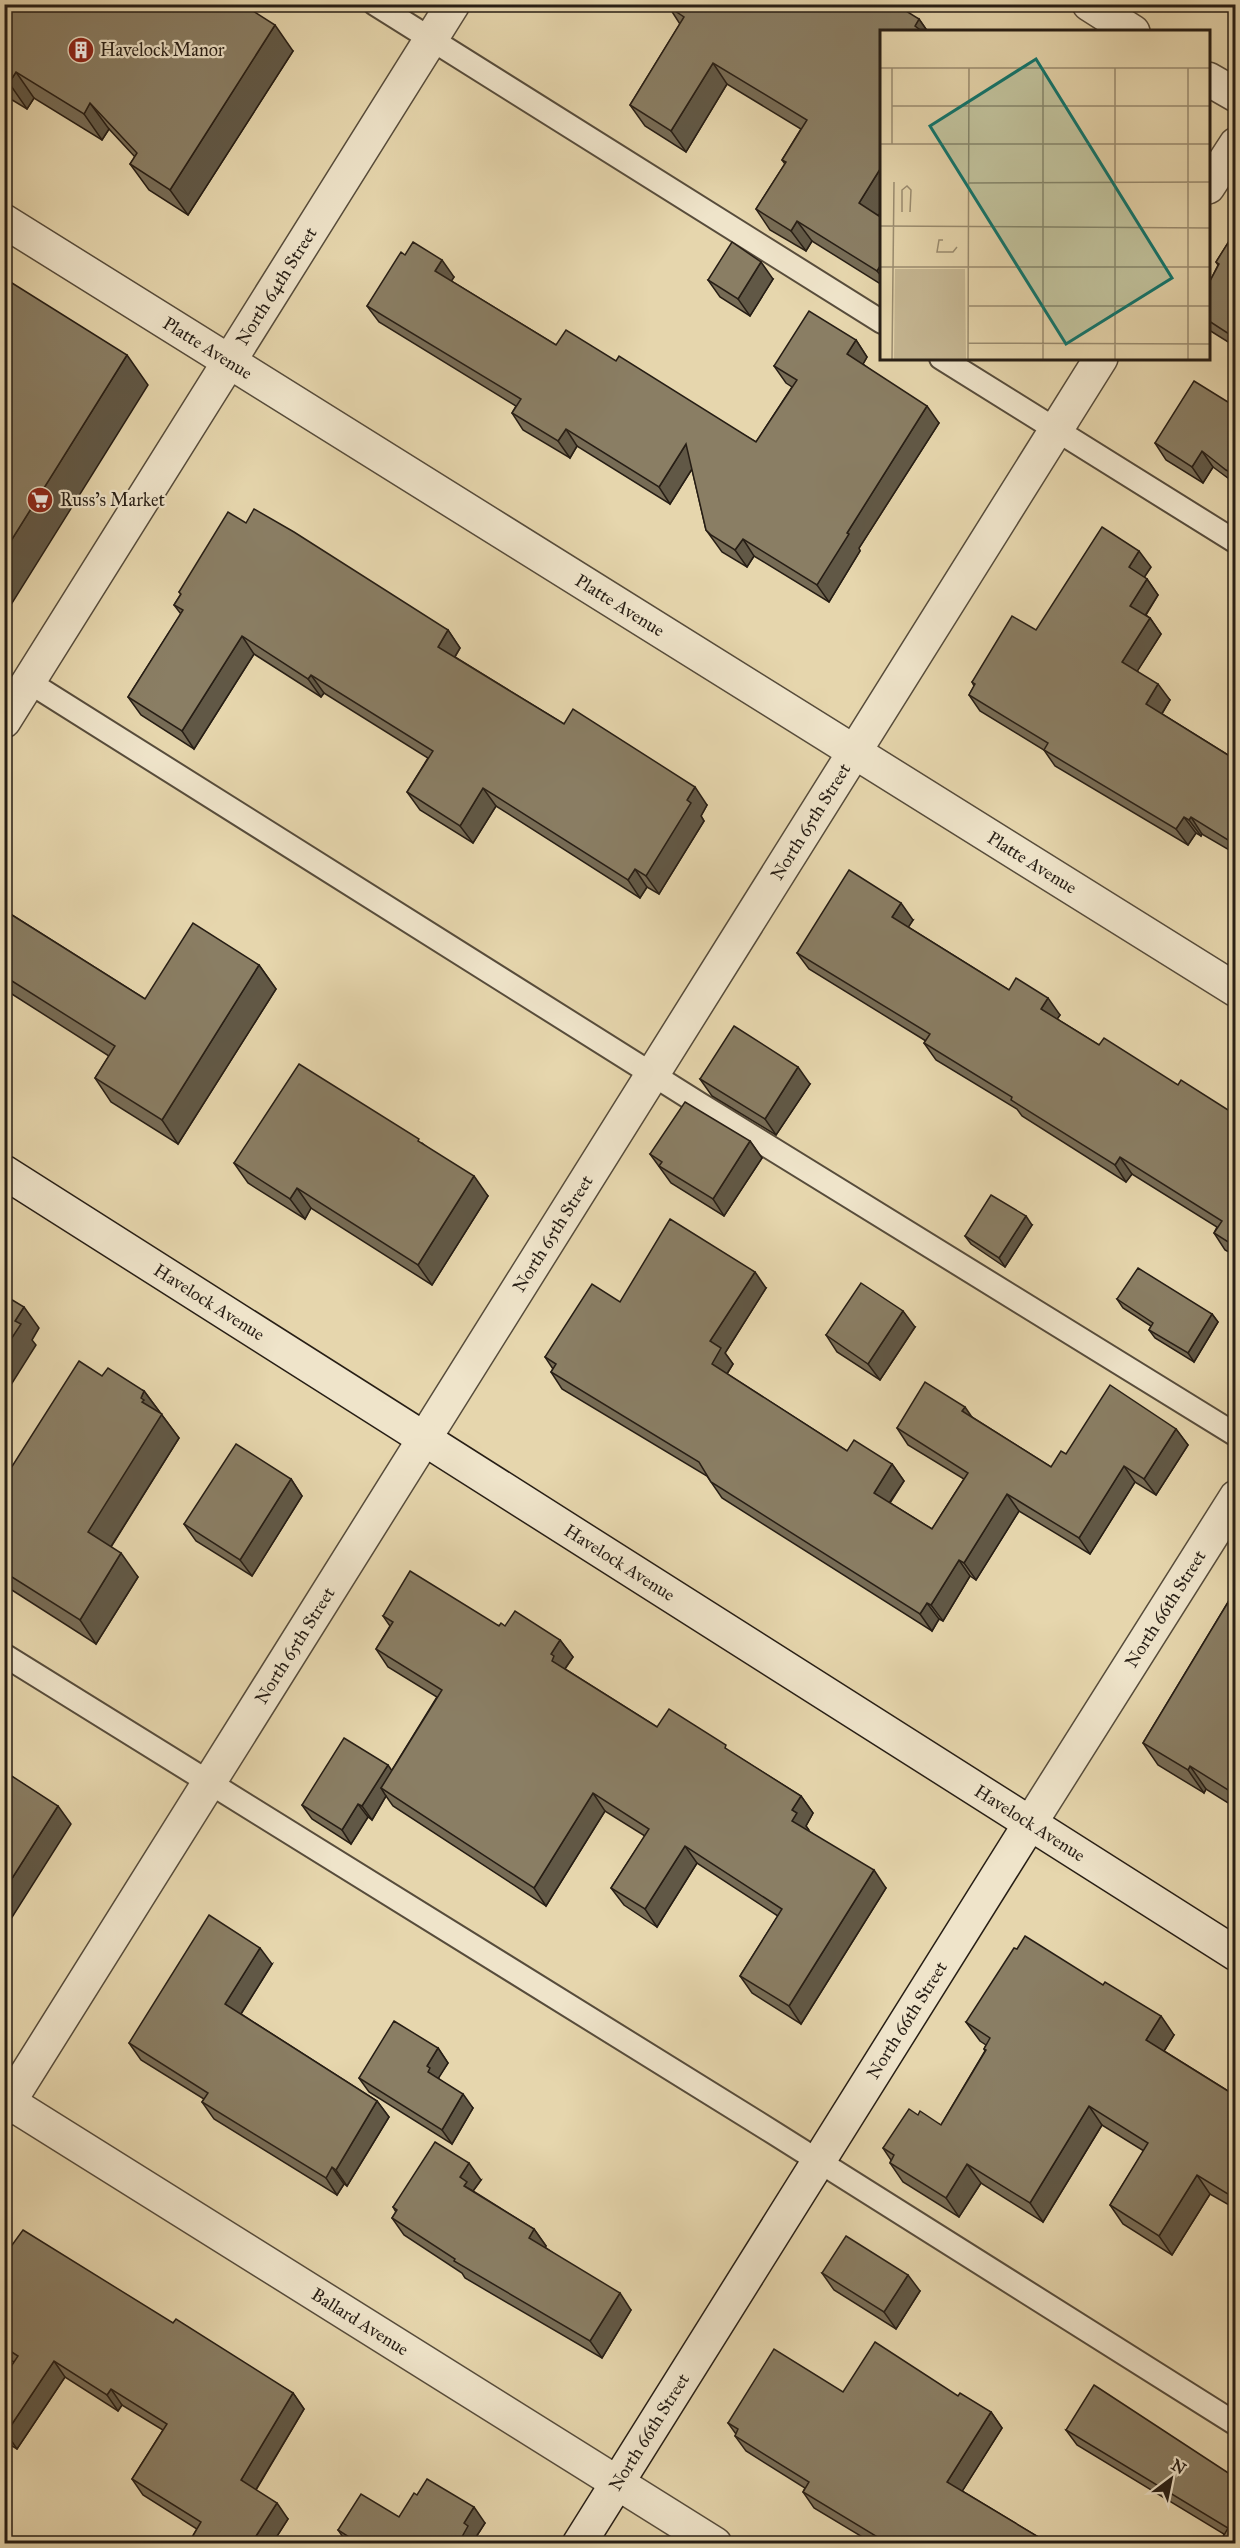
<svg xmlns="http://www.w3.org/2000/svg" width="1240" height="2548" font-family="'IM FELL Great Primer',serif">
	<rect width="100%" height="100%" fill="#e6d6ad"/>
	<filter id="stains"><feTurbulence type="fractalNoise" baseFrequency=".00333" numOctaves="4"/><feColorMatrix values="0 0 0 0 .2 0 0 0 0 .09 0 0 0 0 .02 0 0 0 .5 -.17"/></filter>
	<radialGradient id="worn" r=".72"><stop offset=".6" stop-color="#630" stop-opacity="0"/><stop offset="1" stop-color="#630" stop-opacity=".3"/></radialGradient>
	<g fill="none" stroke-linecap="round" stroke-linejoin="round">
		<defs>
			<g id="lane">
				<polyline points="375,4 882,322"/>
				<polyline points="941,358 1236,542"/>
				<polyline points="29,682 698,1103 1236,1435"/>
				<polyline points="4,1655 774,2133 1236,2424"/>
			</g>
			<g id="street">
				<polyline points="1089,4 1133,32"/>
				<polyline points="1208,79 1236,95"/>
				<polyline points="1208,187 1236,144"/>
				<path id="s1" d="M4,221L1236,990"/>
				<path id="s2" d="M4,721L453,4"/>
				<path id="s3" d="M1031,1822L1236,1497"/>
				<path id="s4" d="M4,2099L715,2544"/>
				<path id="s5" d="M4,2110L1101,358"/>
			</g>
			<g id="secondary">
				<path id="s6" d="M4,1172L1236,1954"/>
				<path id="s7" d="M579,2544L1031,1822"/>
			</g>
		</defs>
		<use href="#lane" stroke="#574c3b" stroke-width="26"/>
		<use href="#street" stroke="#574c3b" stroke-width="36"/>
		<use href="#secondary" stroke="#271e15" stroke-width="36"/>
		<use href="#lane" stroke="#efe4ca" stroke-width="22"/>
		<use href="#street" stroke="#efe4ca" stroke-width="33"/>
		<use href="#secondary" stroke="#efe4ca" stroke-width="33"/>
	</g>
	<g fill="#776c56" stroke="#271e15" stroke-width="1.5">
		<polygon points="4,4 293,51 188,215 149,190 130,164 135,157 109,129 102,140 34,98 27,109 4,95"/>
		<polygon points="885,6 919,19 928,32 882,32 882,210 878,216 882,218 882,285 812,241 806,251 770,230 756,209 785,164 782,160 801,129 727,84 686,152 645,126 630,105 680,24 669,7"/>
		<polygon points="1236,230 1236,347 1209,330 1209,283 1218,265 1216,262"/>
		<polygon points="405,255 454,277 451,281 556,345 616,361 756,442 792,387 786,383 774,366 856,340 867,357 863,364 939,423 859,548 860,551 829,602 754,556 747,567 722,552 706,530 692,469 670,504 577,446 570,458 523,430 512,413 516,406 379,322 367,306"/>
		<polygon points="773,279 750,316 720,297 708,280"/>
		<polygon points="1236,407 1236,484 1213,467 1203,483 1166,460 1155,443"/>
		<polygon points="246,523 448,630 460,648 455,657 564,724 707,805 701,816 704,821 659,894 647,887 640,898 496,806 473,843 420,810 407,792 428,758 324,693 321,697 254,654 194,749 141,715 128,697 181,614 174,605 181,594 179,592"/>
		<polygon points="1151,567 1144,577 1147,579 1158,595 1146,615 1150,618 1161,634 1137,671 1170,700 1162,714 1236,760 1236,854 1202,834 1201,836 1196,833 1188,845 1055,766 1044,750 980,711 969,695 974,686 972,682 1036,630"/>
		<polygon points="4,910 145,999 259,965 276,989 178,1144 111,1102 95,1078 109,1056 4,989"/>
		<polygon points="913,920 908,927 1009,990 1060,1015 1057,1019 1099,1045 1236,1115 1236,1256 1225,1250 1214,1233 1217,1227 1132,1174 1126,1182 1022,1116 1017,1109 936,1060 924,1043 926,1041 809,969 797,953"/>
		<polygon points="700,1079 810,1084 776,1135 712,1096"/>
		<polygon points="750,1141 762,1158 724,1216 671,1183 650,1154"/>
		<polygon points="422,1143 488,1196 432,1285 311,1208 305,1219 248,1183 234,1163"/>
		<polygon points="1032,1225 1005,1267 971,1244 965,1236"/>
		<polygon points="766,1288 725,1353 733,1364 727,1374 847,1451 892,1464 904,1481 890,1503 932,1529 964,1479 908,1445 897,1428 972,1417 1051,1467 1066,1454 1176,1429 1188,1445 1156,1495 1135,1482 1090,1554 1019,1511 976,1580 970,1576 943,1621 939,1619 932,1631 722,1498 707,1476 562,1389 551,1372 553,1369 545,1357 620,1302"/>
		<polygon points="1117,1299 1212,1314 1218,1322 1194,1362 1155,1338 1149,1330 1151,1326 1123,1308"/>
		<polygon points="915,1327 880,1380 837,1352 826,1335"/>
		<polygon points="102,1376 144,1391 179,1438 111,1547 138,1577 96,1644 4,1585 4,1479"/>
		<polygon points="291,1479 302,1496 252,1576 196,1541 184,1524"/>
		<polygon points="1236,1589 1236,1808 1206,1789 1204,1793 1158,1765 1143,1743"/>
		<polygon points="383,1616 505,1626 560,1640 573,1657 565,1669 657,1727 732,1753 801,1796 813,1813 806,1826 809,1831 886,1888 801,2024 752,1993 740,1976 778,1916 697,1863 657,1927 624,1905 611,1888 645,1836 605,1811 546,1906 393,1806 386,1796 372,1820 368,1817 351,1844 312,1819 302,1805 392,1770 437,1697 388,1667 376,1649 390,1626"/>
		<polygon points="272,1964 241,2014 377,2101 389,2117 347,2186 344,2184 337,2195 214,2119 202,2102 204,2099 141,2060 129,2043"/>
		<polygon points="966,2022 1174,2035 1164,2051 1236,2096 1236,2209 1210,2194 1172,2255 1123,2224 1110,2205 1144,2151 1102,2125 1043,2222 981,2183 959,2217 903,2182 890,2163 891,2160 883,2148 918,2115 941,2125 985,2051 984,2049 986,2045 980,2041"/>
		<polygon points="438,2048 448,2063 438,2078 473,2108 452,2144 369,2092 359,2078"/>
		<polygon points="481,2180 473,2191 534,2229 546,2246 545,2247 631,2310 602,2358 465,2278 462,2273 404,2235 392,2218 396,2212 393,2207"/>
		<polygon points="4,2256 173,2323 293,2393 304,2409 256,2490 288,2519 272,2544 194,2544 191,2539 197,2529 143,2495 132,2479 163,2430 122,2405 118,2411 65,2377 17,2449 4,2441 4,2377 14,2362 4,2356"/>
		<polygon points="822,2273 920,2291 896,2329 834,2290"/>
		<polygon points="843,2392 958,2396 991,2412 1002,2428 962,2491 1050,2544 874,2544 814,2508 803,2492 805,2488 746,2451 735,2436 736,2434 728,2423"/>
		<polygon points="1066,2430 1236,2478 1236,2544 1226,2542 1223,2537 1224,2534 1077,2445"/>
		<polygon points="417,2495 485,2523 476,2537 480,2542 479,2544 348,2544 338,2530 399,2517"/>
	</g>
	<g fill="#615846" stroke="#271e15" stroke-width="1.5">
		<polygon points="919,19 928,32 918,32 915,26"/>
		<polygon points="275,25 293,51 188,215 170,190"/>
		<polygon points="713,63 727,84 686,152 671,131"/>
		<polygon points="16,72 34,98 27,109 9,83"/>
		<polygon points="90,103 109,129 102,140 84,114"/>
		<polygon points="882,166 882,210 873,224 859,203"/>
		<polygon points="797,221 812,241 806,251 791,231"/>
		<polygon points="442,260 454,277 447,288 435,271"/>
		<polygon points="761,262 773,279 750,316 738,299"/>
		<polygon points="882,263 882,277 877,271"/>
		<polygon points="1236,325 1236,343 1229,334"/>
		<polygon points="856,340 867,357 859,371 847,354"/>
		<polygon points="127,355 148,385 4,616 4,552"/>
		<polygon points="927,406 939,423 859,548 860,551 829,602 817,585 847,533"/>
		<polygon points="566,429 577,446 570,458 558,441"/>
		<polygon points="686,444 697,461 670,504 659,487"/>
		<polygon points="1202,451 1213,467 1203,483 1192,467"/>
		<polygon points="743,539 754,556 747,567 735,550"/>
		<polygon points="1139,551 1151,567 1140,584 1129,567"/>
		<polygon points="1147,579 1158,595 1141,622 1130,606"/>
		<polygon points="1150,618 1161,634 1133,678 1122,662"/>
		<polygon points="448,630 460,648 450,665 438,647"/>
		<polygon points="242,636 254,654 194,749 182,731"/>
		<polygon points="311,675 324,693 321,697 308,679"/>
		<polygon points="1158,684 1170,700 1158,720 1146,704"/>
		<polygon points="695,787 707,805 701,816 704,821 659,894 646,876 687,800"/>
		<polygon points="483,788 496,806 473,843 460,826"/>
		<polygon points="1184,817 1196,833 1188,845 1176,829"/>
		<polygon points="1191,817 1202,834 1201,836 1189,820"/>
		<polygon points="635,869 647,887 640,898 628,880"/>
		<polygon points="901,903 913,920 904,934 892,917"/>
		<polygon points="259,965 276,989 178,1144 162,1120"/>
		<polygon points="1048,998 1060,1015 1053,1025 1041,1009"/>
		<polygon points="798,1067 810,1084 776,1135 765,1119"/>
		<polygon points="750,1141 762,1158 724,1216 713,1199"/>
		<polygon points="1120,1157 1132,1174 1126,1182 1115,1165"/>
		<polygon points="474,1176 488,1196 432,1285 418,1265"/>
		<polygon points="297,1188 311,1208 305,1219 290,1199"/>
		<polygon points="1026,1216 1032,1225 1005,1267 999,1258"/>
		<polygon points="755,1272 766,1288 725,1353 733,1364 723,1380 712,1364 710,1341"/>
		<polygon points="24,1307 39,1328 32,1340 36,1345 4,1396 4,1350 15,1321"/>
		<polygon points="903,1311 915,1327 880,1380 868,1364"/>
		<polygon points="1212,1314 1218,1322 1194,1362 1188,1353"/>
		<polygon points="144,1391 179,1438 105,1556 88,1532 142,1402 141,1398"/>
		<polygon points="965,1407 976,1423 962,1411"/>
		<polygon points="1176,1429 1188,1445 1156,1495 1144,1479"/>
		<polygon points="892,1464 904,1481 885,1509 874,1493"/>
		<polygon points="1124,1466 1135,1482 1090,1554 1079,1538"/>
		<polygon points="291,1479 302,1496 252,1576 240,1560"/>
		<polygon points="1007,1494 1019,1511 976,1580 964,1563"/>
		<polygon points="121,1553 138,1577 96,1644 80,1620"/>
		<polygon points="959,1560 970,1576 943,1621 931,1605"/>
		<polygon points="927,1603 939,1619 932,1631 920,1614"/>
		<polygon points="560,1640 573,1657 564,1670 552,1661 551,1654"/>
		<polygon points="388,1765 397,1778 381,1788 386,1796 372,1820 362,1806"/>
		<polygon points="1190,1766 1206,1789 1204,1793 1188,1770"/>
		<polygon points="593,1793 605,1811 546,1906 534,1888"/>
		<polygon points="801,1796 813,1813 806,1826 809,1830 804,1838 792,1821 792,1810"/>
		<polygon points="358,1804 368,1817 351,1844 342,1830"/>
		<polygon points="58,1806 71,1824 4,1930 4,1891"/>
		<polygon points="685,1846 697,1863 657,1927 645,1909"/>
		<polygon points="874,1870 886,1888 801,2024 789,2006"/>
		<polygon points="260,1948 272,1964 237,2020 225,2004"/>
		<polygon points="1161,2016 1174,2035 1159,2059 1146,2040"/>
		<polygon points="438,2048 448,2063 438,2079 428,2072 427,2066"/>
		<polygon points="463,2094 473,2108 452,2144 442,2130"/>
		<polygon points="377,2101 389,2117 347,2186 336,2170"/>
		<polygon points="1089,2106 1102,2125 1043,2222 1030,2203"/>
		<polygon points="469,2163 481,2180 473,2191 464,2186 460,2177"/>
		<polygon points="967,2164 981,2183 959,2217 946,2198"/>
		<polygon points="332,2167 344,2184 337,2195 326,2178"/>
		<polygon points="1197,2175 1210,2194 1172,2255 1159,2236"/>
		<polygon points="534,2229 546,2246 540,2254 529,2238"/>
		<polygon points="908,2275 920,2291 896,2329 884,2312"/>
		<polygon points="620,2293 631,2310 602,2358 590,2341"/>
		<polygon points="54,2361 65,2377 17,2449 6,2433"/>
		<polygon points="111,2389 122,2405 118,2411 107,2395"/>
		<polygon points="293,2393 304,2409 252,2496 241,2480"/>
		<polygon points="991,2412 1002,2428 958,2498 947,2482"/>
		<polygon points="277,2503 288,2519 272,2544 251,2544"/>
		<polygon points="474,2507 485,2523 476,2537 480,2542 479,2544 458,2544 464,2523"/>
	</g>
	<g fill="#8a7e64" stroke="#271e15" stroke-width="1.5">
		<polygon points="4,4 242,4 275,25 170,190 130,164 137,153 90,103 84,114 16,72 9,83 4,80"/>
		<polygon points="670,4 883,4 885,6 886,4 895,4 919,19 915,26 923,32 882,32 882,166 859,203 882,218 882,263 877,271 797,221 791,231 756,209 786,162 782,160 807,120 713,63 671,131 630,105 684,17 669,7"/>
		<polygon points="1236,230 1236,325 1229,334 1209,321 1209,283 1219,264 1216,262"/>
		<polygon points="413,242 442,260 435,271 556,345 566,330 616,361 619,356 756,442 797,380 774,366 809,311 856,340 847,354 927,406 847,533 849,534 817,585 743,539 735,550 711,535 706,530 686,444 659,487 566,429 558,441 512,413 521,399 367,306 401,252 405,255"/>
		<polygon points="732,242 761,262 738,299 708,280"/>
		<polygon points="4,278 127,355 4,552"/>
		<polygon points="1194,381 1236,407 1236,475 1226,470 1202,451 1192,467 1155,443"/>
		<polygon points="254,509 294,532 448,630 438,647 564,724 573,709 695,787 687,800 691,803 646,876 635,869 628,880 483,788 460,826 407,792 433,751 311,675 308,679 242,636 182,731 128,697 183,610 174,605 181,594 179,592 228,512 246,523"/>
		<polygon points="1102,527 1139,551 1129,567 1147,579 1130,606 1150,618 1122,662 1158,684 1146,704 1236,760 1236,845 1191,817 1189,820 1184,817 1176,829 1044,750 1048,743 969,695 975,684 972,682 1012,616 1036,630"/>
		<polygon points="849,870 901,903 892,917 1009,990 1016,978 1048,998 1041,1009 1099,1045 1104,1038 1178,1085 1181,1080 1236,1115 1236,1247 1214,1233 1222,1221 1120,1157 1115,1165 1011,1100 1012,1097 924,1043 930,1034 797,953"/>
		<polygon points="4,910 145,999 193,923 259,965 162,1120 95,1078 115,1046 4,976"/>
		<polygon points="734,1026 798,1067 765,1119 700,1079"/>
		<polygon points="299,1064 419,1139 418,1141 474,1176 418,1265 297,1188 290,1199 234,1163"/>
		<polygon points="685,1102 750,1141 713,1199 659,1166 662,1162 650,1154"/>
		<polygon points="991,1195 1026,1216 999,1258 965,1236"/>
		<polygon points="670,1219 755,1272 710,1341 721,1348 712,1364 847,1451 854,1440 892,1464 874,1493 932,1529 968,1473 897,1428 925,1382 965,1407 962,1411 1051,1467 1061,1451 1066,1454 1110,1385 1176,1429 1144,1479 1124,1466 1079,1538 1007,1494 964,1563 959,1560 931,1605 927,1603 920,1614 711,1482 699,1462 551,1372 556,1364 545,1357 592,1284 620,1302"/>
		<polygon points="1138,1268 1212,1314 1188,1353 1149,1330 1153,1323 1117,1299"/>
		<polygon points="861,1283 903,1311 868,1364 826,1335"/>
		<polygon points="4,1295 24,1307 15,1321 21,1324 4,1350"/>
		<polygon points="79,1361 102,1376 108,1368 144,1391 141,1398 144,1400 142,1402 162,1414 88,1532 121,1553 80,1620 4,1572 4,1479"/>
		<polygon points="236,1444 291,1479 240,1560 184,1524"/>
		<polygon points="410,1571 499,1626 501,1623 505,1626 515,1611 560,1640 551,1654 554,1656 552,1661 657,1727 669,1709 726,1745 725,1748 801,1796 792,1810 797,1813 792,1821 874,1870 789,2006 740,1976 782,1909 685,1846 645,1909 611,1888 649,1829 593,1793 534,1888 381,1788 442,1690 376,1649 393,1622 383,1616"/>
		<polygon points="1236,1589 1236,1795 1190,1766 1188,1770 1143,1743"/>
		<polygon points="344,1738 388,1765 362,1806 358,1804 342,1830 302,1805"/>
		<polygon points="4,1771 58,1806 4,1891"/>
		<polygon points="209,1915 260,1948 225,2004 377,2101 336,2170 332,2167 326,2178 202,2102 208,2093 129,2043"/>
		<polygon points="1025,1936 1103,1985 1105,1982 1161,2016 1146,2040 1236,2096 1236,2199 1197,2175 1159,2236 1110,2205 1148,2143 1089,2106 1030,2203 967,2164 946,2198 890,2163 894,2155 883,2148 909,2109 918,2115 920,2111 941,2125 986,2050 984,2049 990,2038 966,2022 1014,1948 1017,1949"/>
		<polygon points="394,2021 438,2048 427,2066 430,2068 428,2072 463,2094 442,2130 359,2078"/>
		<polygon points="435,2142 469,2163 460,2177 467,2182 464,2186 534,2229 529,2238 620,2293 590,2341 454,2261 455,2259 392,2218 397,2210 393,2207"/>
		<polygon points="23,2230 173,2323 176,2319 293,2393 241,2480 277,2503 251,2544 198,2544 191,2539 201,2522 132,2479 167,2424 111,2389 107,2395 54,2361 6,2433 4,2432 4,2377 18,2356 4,2347 4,2256"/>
		<polygon points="846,2236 908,2275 884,2312 822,2273"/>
		<polygon points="875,2342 958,2396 960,2393 991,2412 947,2482 1050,2544 889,2544 803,2492 809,2482 735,2436 738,2429 728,2423 774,2349 843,2392"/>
		<polygon points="1094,2385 1236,2478 1236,2544 1225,2544 1227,2540 1223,2537 1228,2528 1066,2430"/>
		<polygon points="427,2479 474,2507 464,2523 468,2526 458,2544 360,2544 338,2530 361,2494 399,2517 414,2493 417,2495"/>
	</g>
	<defs>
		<symbol id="building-disc" viewBox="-11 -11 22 22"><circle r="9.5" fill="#8f2418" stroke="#efe4ca"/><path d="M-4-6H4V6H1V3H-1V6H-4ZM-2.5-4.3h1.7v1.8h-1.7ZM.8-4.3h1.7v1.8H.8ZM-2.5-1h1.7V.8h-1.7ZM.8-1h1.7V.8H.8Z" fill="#fff"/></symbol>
		<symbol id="supermarket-disc" viewBox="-11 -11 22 22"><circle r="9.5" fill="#8f2418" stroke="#efe4ca"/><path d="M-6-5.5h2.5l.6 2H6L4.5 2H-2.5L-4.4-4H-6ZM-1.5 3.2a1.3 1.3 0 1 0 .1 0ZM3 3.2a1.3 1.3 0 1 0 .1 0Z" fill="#fff"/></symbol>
	</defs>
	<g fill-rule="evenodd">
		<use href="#building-disc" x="66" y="35" width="30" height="30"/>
		<use href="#supermarket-disc" x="25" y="485" width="30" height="30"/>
	</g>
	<g text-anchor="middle" stroke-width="4.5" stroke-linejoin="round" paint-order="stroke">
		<g font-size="18" fill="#271e15" stroke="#efe4ca" text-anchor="start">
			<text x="100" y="56">Havelock Manor</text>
			<text x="60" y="506">Russ's Market</text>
		</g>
		<g font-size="18" fill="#271e15" stroke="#efe4ca">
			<text dy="6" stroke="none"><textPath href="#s2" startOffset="513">North 64th Street</textPath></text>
			<text dy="6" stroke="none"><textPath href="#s1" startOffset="240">Platte Avenue</textPath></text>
			<text dy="6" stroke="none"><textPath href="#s1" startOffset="726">Platte Avenue</textPath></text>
			<text dy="6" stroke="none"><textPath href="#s5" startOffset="1520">North 65th Street</textPath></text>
			<text dy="6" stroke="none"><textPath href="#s1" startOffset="1212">Platte Avenue</textPath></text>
			<text dy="6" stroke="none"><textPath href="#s5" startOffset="1034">North 65th Street</textPath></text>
			<text dy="6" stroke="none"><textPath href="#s6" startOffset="243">Havelock Avenue</textPath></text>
			<text dy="6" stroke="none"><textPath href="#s6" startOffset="729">Havelock Avenue</textPath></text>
			<text dy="6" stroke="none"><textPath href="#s3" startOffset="252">North 66th Street</textPath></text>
			<text dy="6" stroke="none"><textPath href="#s5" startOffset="548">North 65th Street</textPath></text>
			<text dy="6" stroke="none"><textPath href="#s6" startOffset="1215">Havelock Avenue</textPath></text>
			<text dy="6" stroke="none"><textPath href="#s7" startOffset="618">North 66th Street</textPath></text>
			<text dy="6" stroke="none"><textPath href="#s4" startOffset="420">Ballard Avenue</textPath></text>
			<text dy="6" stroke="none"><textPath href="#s7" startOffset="132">North 66th Street</textPath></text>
		</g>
	</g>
	<g transform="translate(880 30)">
		<rect width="330" height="330" fill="#e6d6ad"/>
		<path d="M15,239H85L86,330H14Z" fill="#c6b793"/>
		<path fill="none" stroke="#9a8c70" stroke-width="1.5" d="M0,38H330M12,38V114M12,76H330M0,114H330M89,153L330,152M22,182V160L27,156L31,160L30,182M0,196L330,198M63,210H59L57,222H73L77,217M0,237H330M89,276H330M88,313L330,314M12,330L14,152M88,330L89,38M163,330V38M235,330V38M308,330V38"/>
		<path fill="#0f766e" fill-opacity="0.15" stroke="#0f766e" stroke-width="3" d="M156,29L292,248L186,314L50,96Z"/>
		<rect width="330" height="330" fill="none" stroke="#271e15" stroke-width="3"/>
	</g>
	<rect width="1240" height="2548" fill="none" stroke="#e6d6ad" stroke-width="24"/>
	<rect x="6" y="6" width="1228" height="2536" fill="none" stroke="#271e15" stroke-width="3"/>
	<rect x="12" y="12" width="1216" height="2524" fill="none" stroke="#271e15" stroke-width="1.5"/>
	<g transform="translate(1171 2479) rotate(32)" stroke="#efe4ca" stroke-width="4.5" paint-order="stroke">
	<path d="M0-4.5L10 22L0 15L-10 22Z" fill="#271e15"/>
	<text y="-9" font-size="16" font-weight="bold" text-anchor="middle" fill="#271e15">N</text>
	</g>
	<rect width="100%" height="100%" filter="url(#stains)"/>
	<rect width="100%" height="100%" fill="url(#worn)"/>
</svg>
